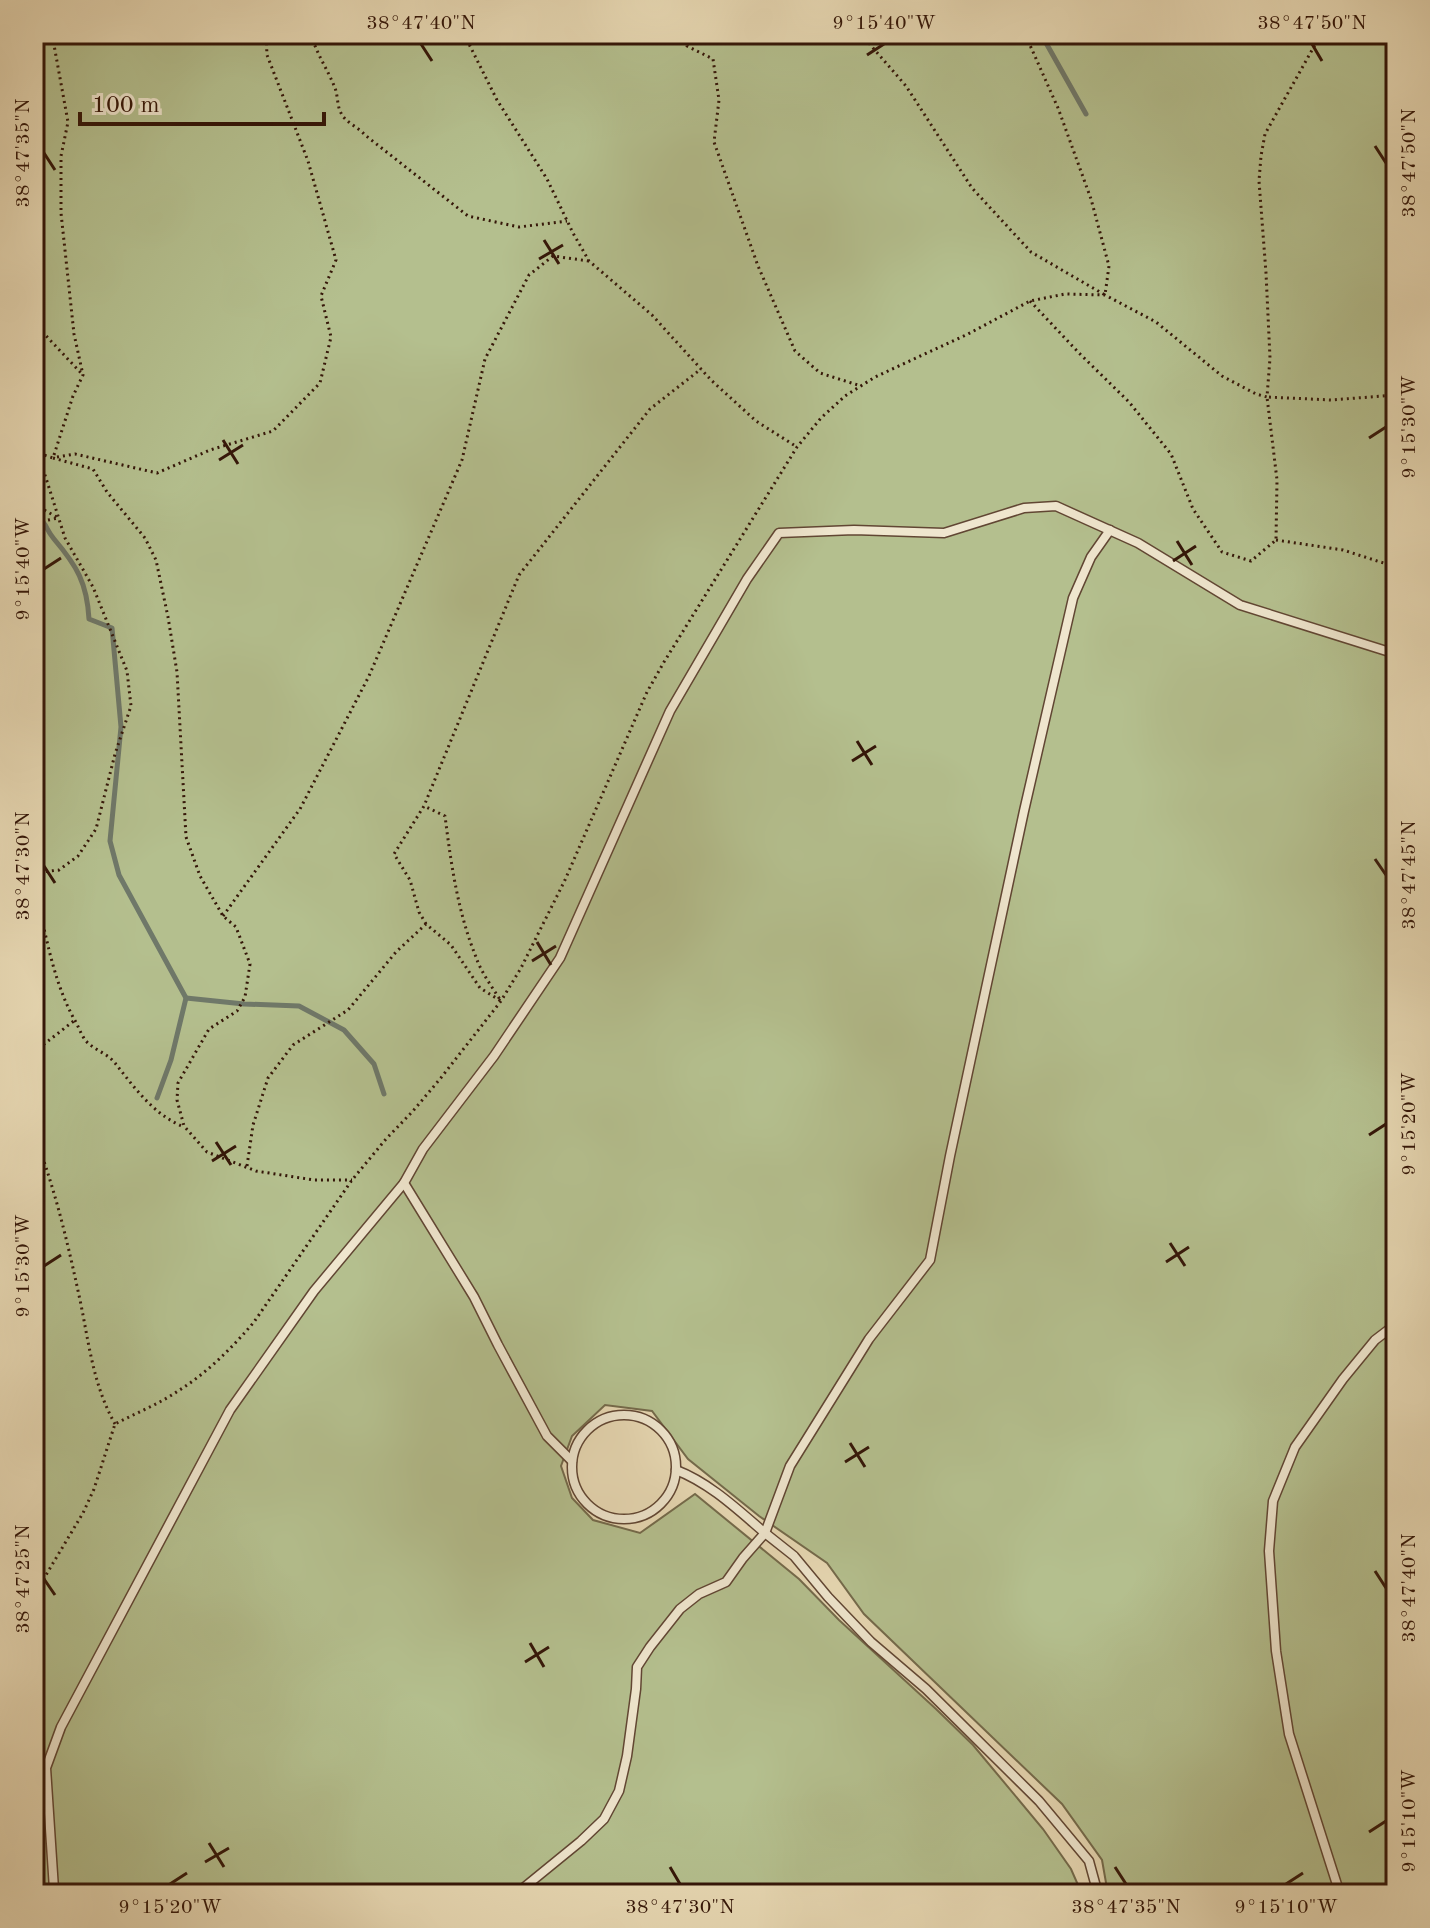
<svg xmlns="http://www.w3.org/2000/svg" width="1430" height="1928" font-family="'Old Standard TT',serif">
	<rect width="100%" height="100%" fill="#e7d8b3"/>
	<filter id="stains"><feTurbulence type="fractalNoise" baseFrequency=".0025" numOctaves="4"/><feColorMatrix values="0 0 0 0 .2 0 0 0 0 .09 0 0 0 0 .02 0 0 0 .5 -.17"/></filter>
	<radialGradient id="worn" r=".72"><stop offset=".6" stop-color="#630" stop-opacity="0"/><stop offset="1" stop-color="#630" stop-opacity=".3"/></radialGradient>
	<polygon fill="#b4bf8e" stroke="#746a4b" stroke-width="2" points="34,34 1396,34 1396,1894 1108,1894 1102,1860 1062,1804 864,1614 827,1563 759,1516 688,1459 652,1411 605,1405 572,1436 561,1466 572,1498 593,1520 640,1533 695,1494 799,1579 839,1620 936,1709 973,1745 1043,1829 1071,1869 1082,1894 34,1894"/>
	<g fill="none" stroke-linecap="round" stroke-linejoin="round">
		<g stroke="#6f7869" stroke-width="5">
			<polyline points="1041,34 1086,114"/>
			<path d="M34,515C49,525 44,527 54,539C77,566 87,583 89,619L112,628L121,727L110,841L119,875L186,998L171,1060L157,1098"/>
			<polyline points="186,998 244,1004 299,1006 344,1030 374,1064 384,1094"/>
		</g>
		<defs>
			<g id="service">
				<circle cx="624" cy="1467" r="52"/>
				<polyline points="572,1461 547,1436 498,1345 474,1297 404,1183 423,1149 494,1056 560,958 670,711 747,579 779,533 854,530 944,533 1024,508 1056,506 1138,543 1240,605 1396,654"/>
				<path d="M676,1470C710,1483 738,1510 765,1533L790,1466L869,1339L930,1260L950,1156L1024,811L1073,598L1091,557L1110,530"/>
				<polyline points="52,1894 54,1889 46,1768 61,1727 230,1410 314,1291 404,1183"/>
				<polyline points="516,1894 581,1841 604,1819 619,1791 627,1756 636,1689 637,1667 650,1647 680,1609 699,1594 726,1582 743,1558 765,1533 794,1556 828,1597 871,1642 926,1689 1039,1801 1089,1861 1098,1894"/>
				<polyline points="1340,1894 1289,1734 1276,1651 1269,1551 1273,1501 1295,1447 1343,1379 1375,1340 1396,1324"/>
				<polyline points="1395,1894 1396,1893"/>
			</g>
		</defs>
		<use href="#service" stroke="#614633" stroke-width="11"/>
		<g stroke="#341608" stroke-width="3" stroke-dasharray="2 4" stroke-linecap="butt">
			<path d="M311,34C316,53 328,70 335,88C338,96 337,106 341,113C345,122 358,127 365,135L468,216L519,227L567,221"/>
			<polyline points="464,34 497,100 547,179 573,233 589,261 652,315 711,380 756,421 797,447"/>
			<polyline points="683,34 687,46 713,59 719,100 714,142 758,266 795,351 820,373 861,386"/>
			<polyline points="861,34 906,86 972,188 1031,252 1105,295 1109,266 1091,199 1058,108 1025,34"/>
			<polyline points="1030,301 1079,353 1129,402 1171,454 1193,509 1222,552 1251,561 1276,540 1277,480 1267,397 1331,400 1396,395"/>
			<polyline points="34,323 81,373"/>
			<polyline points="34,450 38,453 53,458 73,396 83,375 74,334 61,213 61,156 68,122 52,34"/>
			<polyline points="57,457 75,454 157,473 210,450 273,431 320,383 331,337 321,296 336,260 308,161 267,55 266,34"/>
			<polyline points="53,458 93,469 107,492 145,538 156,560 168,617 177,672 186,837 200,876 223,916 236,927 250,964 245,997 237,1011 209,1029 178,1083 177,1100 184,1126 207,1152 256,1171 314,1180 352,1180"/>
			<polyline points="34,504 58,518 34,523"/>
			<polyline points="1276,540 1343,550 1396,567"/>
			<polyline points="34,873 59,870 78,856 96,829 115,754 131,706 127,671 93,587 65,538 38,453"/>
			<path d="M34,889C47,934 51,976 74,1019C78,1025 81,1035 86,1041C94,1050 107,1053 115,1063C134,1087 153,1114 182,1126"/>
			<polyline points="223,916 300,809 369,676 462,460 485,359 529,275 553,256 589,261"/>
			<polyline points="426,924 419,912 410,880 394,854 424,806 519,575 650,409 701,369"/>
			<polyline points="34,1052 75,1020"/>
			<path d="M34,1134C55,1188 68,1244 80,1300C89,1343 93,1385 115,1424"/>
			<path d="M247,1166L253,1125L268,1078L293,1045L348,1010L396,952L426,924L451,945L480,988L501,1001C492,987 481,972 476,957C458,913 451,864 445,816L424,806"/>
			<path d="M34,1595L83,1513L94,1489L115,1424C136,1413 159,1404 178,1391C207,1373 232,1348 254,1322L352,1180L386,1139L413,1111L440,1079L501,1001L521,968L565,880L647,692L664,662L797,447L821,418L845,396L875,377L968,334L1030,301L1065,294L1105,295L1156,322L1222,376L1256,394L1267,397L1270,358L1266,273L1259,181L1261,156L1265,134L1321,34"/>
		</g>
		<use href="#service" stroke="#efe6ce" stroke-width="8"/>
	</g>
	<path fill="none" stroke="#341608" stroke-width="3" d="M421,44L432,61M1312,44L1322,61M867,55L884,44M1375,146L1386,163M44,153L55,170M544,240L559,264M539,259L563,245M1369,438L1386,427M223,440L238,464M219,460L243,445M1177,541L1192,565M1173,561L1196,546M44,569L61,558M857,741L872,765M852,761L876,746M1375,859L1386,875M44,866L55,883M537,942L551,965M532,961L556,946M1369,1135L1386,1124M216,1142L231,1165M212,1161L236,1146M1170,1243L1185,1266M1166,1262L1189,1247M44,1266L61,1255M850,1443L865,1467M845,1462L869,1447M1375,1571L1386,1588M44,1579L55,1595M530,1643L544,1667M525,1662L549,1647M1369,1832L1386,1821M209,1843L224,1867M205,1862L229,1848M670,1867L680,1884M1115,1867L1126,1884M170,1884L187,1873M1286,1884L1303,1873"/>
	<rect width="1430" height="1928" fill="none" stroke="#e7d8b3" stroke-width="88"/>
	<path d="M80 112v12h244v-12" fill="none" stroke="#341608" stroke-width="4"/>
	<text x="92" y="112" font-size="24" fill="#341608" stroke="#efe6ce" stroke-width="6" paint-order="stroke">100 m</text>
	<rect x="44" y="44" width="1342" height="1840" fill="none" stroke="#341608" stroke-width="3"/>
	<g font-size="20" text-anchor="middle" fill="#341608">
		<text x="421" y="29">38°47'40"N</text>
		<text x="884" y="29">9°15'40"W</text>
		<text x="1312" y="29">38°47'50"N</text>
		<text transform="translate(22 153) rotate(-90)" y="7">38°47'35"N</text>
		<text transform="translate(1408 163) rotate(-90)" y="7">38°47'50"N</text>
		<text transform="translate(1408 427) rotate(-90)" y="7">9°15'30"W</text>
		<text transform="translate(22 569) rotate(-90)" y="7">9°15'40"W</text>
		<text transform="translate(22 866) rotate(-90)" y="7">38°47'30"N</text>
		<text transform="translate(1408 875) rotate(-90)" y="7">38°47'45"N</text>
		<text transform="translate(1408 1124) rotate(-90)" y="7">9°15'20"W</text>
		<text transform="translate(22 1266) rotate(-90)" y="7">9°15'30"W</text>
		<text transform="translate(22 1579) rotate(-90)" y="7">38°47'25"N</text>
		<text transform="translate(1408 1588) rotate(-90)" y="7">38°47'40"N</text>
		<text transform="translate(1408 1821) rotate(-90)" y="7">9°15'10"W</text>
		<text x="170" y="1913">9°15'20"W</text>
		<text x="680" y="1913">38°47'30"N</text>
		<text x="1126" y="1913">38°47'35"N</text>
		<text x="1286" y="1913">9°15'10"W</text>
	</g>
	<rect width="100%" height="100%" filter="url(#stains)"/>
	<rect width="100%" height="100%" fill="url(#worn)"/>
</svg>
